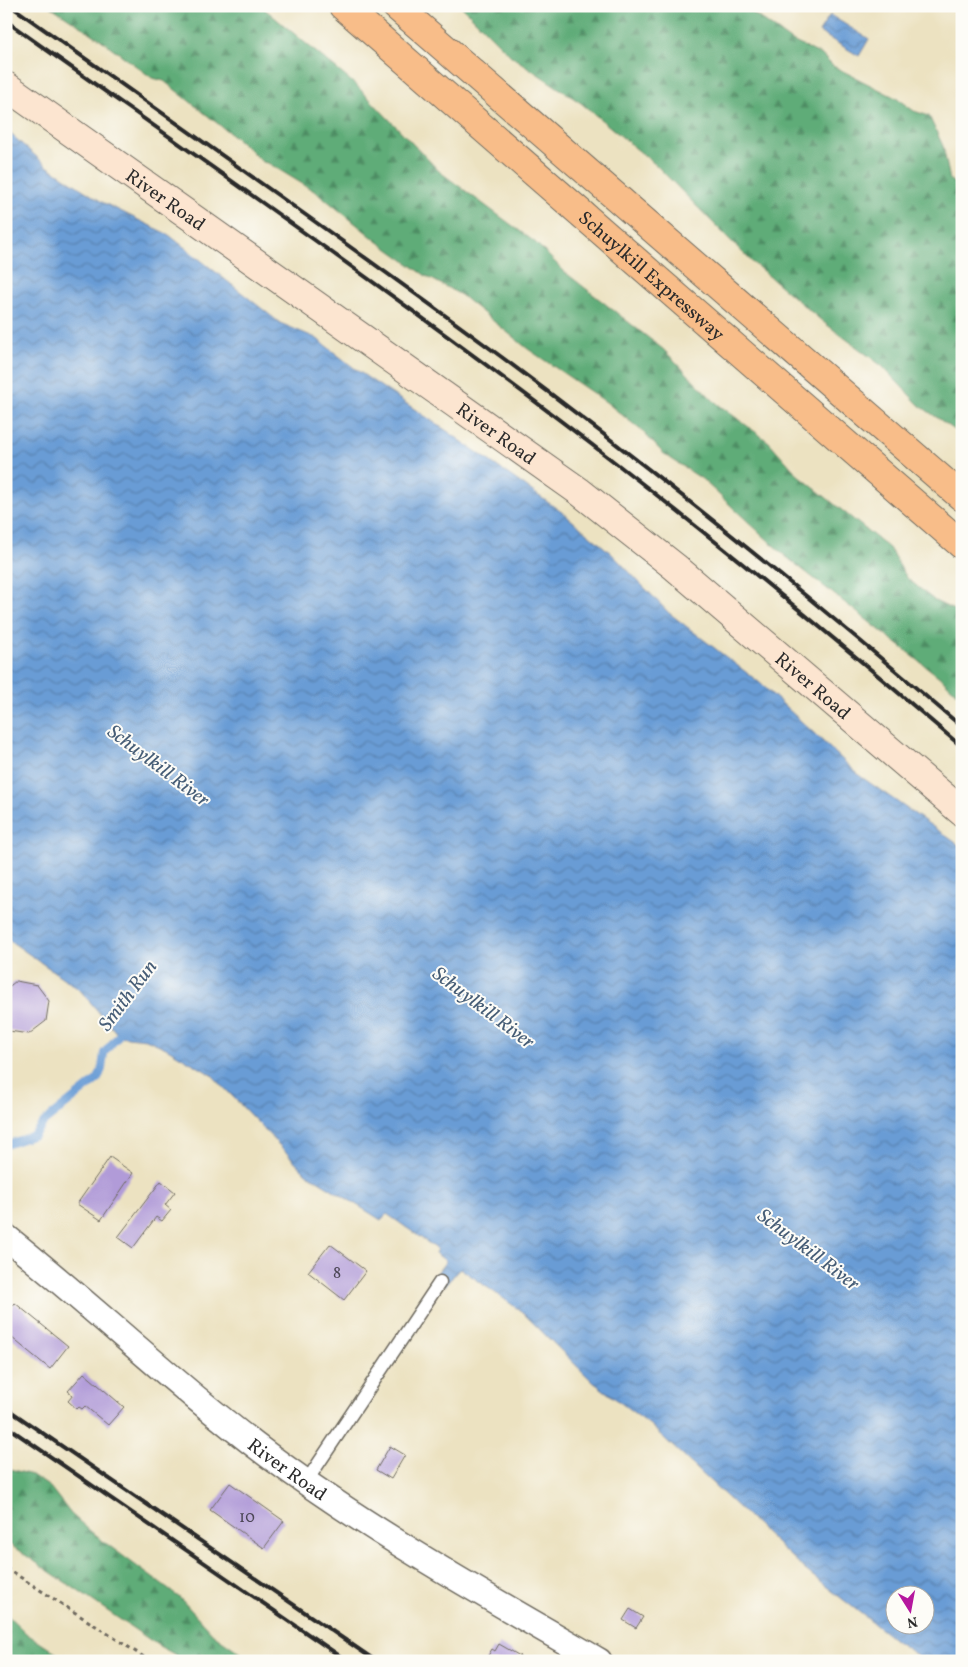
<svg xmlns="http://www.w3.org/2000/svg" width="968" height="1667" font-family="Vollkorn,serif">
	<defs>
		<pattern id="forest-firs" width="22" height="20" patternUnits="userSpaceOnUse" patternTransform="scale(1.25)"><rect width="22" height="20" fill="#5eac78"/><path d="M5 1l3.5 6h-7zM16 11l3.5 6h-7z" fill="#4e8c63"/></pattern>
		<pattern id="water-waves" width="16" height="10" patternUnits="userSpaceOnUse" patternTransform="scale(1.25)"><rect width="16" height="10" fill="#699cd5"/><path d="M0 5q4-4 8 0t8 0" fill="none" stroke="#577fad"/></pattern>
	</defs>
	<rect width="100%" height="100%" fill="#fdfcf7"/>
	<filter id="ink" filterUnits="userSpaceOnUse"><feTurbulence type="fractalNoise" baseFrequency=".02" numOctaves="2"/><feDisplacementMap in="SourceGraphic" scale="10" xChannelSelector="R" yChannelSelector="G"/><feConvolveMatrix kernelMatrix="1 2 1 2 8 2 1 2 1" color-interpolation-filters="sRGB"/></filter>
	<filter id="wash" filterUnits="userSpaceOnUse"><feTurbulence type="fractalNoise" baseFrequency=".0096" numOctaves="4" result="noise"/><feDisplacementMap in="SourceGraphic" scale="20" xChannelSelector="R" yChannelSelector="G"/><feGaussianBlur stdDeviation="1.12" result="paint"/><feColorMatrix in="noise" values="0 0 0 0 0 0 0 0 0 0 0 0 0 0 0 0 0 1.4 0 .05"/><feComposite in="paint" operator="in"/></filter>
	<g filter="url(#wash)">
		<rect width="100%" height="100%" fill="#ece2c1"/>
		<g fill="url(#forest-firs)" stroke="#446c52">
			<polygon points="50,6 261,6 358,87 440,172 536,243 566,273 664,350 715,402 769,442 798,475 889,548 907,578 935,601 962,614 962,698 942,679 784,555 702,479 664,454 642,431 606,402 528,349 461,295 426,276 377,241 319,194 268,163 262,162 246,146 164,81 152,78 100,39"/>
			<polygon points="461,6 743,6 790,40 822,55 833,66 896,98 914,111 929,116 943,146 950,180 962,189 962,435 919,405 882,366 822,321 751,261 656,165 581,103 511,56"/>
			<polygon points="6,1468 32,1475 50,1487 71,1514 96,1536 180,1598 213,1634 242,1654 247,1661 187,1661 159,1646 6,1542"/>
			<polygon points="6,1614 27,1634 68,1661 6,1661"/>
		</g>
		<g fill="url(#water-waves)" stroke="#4a6480" fill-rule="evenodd">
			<polygon points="830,15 869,39 859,56 819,32"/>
			<path d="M6,130L47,166L102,202L169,235L280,323L316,338L358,371L447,431L563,513L611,553L669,613L760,683L860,776L962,847V1661H926L896,1641L804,1569L649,1424L593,1382L521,1311L460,1268L445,1286L434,1277L446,1261L435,1253L437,1249L387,1214L381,1220L306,1173L212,1075L166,1048L146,1039L119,1036L80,990L6,938ZM896,1594H926V1624H896Z"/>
		</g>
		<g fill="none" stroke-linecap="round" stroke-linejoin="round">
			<polyline stroke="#699cd5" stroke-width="8" points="6,1145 34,1135 44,1122 98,1079 102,1069 104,1053 124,1029"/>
		</g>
		<g id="blocks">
			<g fill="#b19bd8">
				<polygon points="16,981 37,985 49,1001 46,1021 29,1034 9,1031 6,1028 6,989"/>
				<polygon points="110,1157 133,1173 101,1220 77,1204"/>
				<polygon points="161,1181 175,1192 165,1205 171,1210 162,1221 156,1217 133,1248 118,1237"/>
				<polygon points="330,1244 366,1271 344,1300 308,1272"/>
				<polygon points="15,1303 68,1346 50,1369 6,1333 6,1313"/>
				<polygon points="84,1373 124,1407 108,1425 85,1406 82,1409 79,1407 77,1409 68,1401 73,1395 68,1391"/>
				<polygon points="390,1446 405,1455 391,1479 376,1470"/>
				<polygon points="230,1483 284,1521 264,1548 210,1510"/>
				<polygon points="630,1609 643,1617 636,1628 623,1620"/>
				<polygon points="499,1644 520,1656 517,1661 485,1661 492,1649 495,1651"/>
			</g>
		</g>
	</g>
	<g filter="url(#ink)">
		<use href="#blocks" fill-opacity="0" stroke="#6f6b60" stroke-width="1"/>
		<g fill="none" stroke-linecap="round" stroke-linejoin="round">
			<defs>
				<polyline id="lane" points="306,1482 440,1282"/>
				<g id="street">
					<path id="s1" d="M6,1237C95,1308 177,1387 268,1455C372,1532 486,1596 599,1661"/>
				</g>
				<g id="secondary">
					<path id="s2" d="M6,86L580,492L675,567L962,812"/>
				</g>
				<g id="highway">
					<path id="s3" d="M343,6L962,545"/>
					<polyline points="396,6 962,497"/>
				</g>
			</defs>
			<use href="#lane" stroke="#6f6b60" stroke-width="15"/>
			<use href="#street" stroke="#6f6b60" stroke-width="28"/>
			<use href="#secondary" stroke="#6f6b60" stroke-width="30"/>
			<use href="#highway" stroke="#6f6b60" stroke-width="30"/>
			<polyline stroke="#6f6b60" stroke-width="3" stroke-dasharray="4 4" stroke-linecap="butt" points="6,1568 150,1661"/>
			<use href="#lane" stroke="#fff" stroke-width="12"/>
			<use href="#street" stroke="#fff" stroke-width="25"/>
			<use href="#secondary" stroke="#fce5d0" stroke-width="28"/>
			<use href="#highway" stroke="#f8bd89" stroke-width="28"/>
			<g stroke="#2b2b2b" stroke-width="4">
				<path d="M11,6C169,118 328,229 484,344C648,465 807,594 962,727"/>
				<path d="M6,21C211,167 418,310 617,464C734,555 849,650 962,747"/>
				<polyline points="6,1408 376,1661"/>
				<polyline points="6,1426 347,1661"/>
			</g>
		</g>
	</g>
	<g text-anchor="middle" stroke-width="4" stroke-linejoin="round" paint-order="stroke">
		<g font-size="16" fill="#4c4756">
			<text x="337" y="1278">8</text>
			<text x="247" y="1522">10</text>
		</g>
		<g font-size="19" fill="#2b2b2b" stroke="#fdfcf7">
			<text dy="7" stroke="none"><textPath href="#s2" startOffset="196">River Road</textPath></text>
			<text dy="7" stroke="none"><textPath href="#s3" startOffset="410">Schuylkill Expressway</textPath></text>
			<text dy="7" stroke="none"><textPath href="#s2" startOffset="601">River Road</textPath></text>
			<text dy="7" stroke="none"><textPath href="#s2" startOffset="1006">River Road</textPath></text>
			<text dy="7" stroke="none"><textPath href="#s1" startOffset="365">River Road</textPath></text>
		</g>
		<g font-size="20" font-style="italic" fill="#475e77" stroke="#fdfcf7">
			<text transform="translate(159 765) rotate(37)" y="7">Schuylkill River</text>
			<text transform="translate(127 995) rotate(-53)" y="7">Smith Run</text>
			<text transform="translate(484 1007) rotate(37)" y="7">Schuylkill River</text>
			<text transform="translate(809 1249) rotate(37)" y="7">Schuylkill River</text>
		</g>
	</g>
	<rect width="968" height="1667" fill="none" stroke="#fdfcf7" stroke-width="25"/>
	<g transform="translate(910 1610) rotate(169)"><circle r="24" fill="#fdfcf7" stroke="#a9a8a5"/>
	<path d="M0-4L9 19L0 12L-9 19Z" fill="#b5179e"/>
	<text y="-8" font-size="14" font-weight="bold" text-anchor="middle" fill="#2b2b2b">N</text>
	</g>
</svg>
